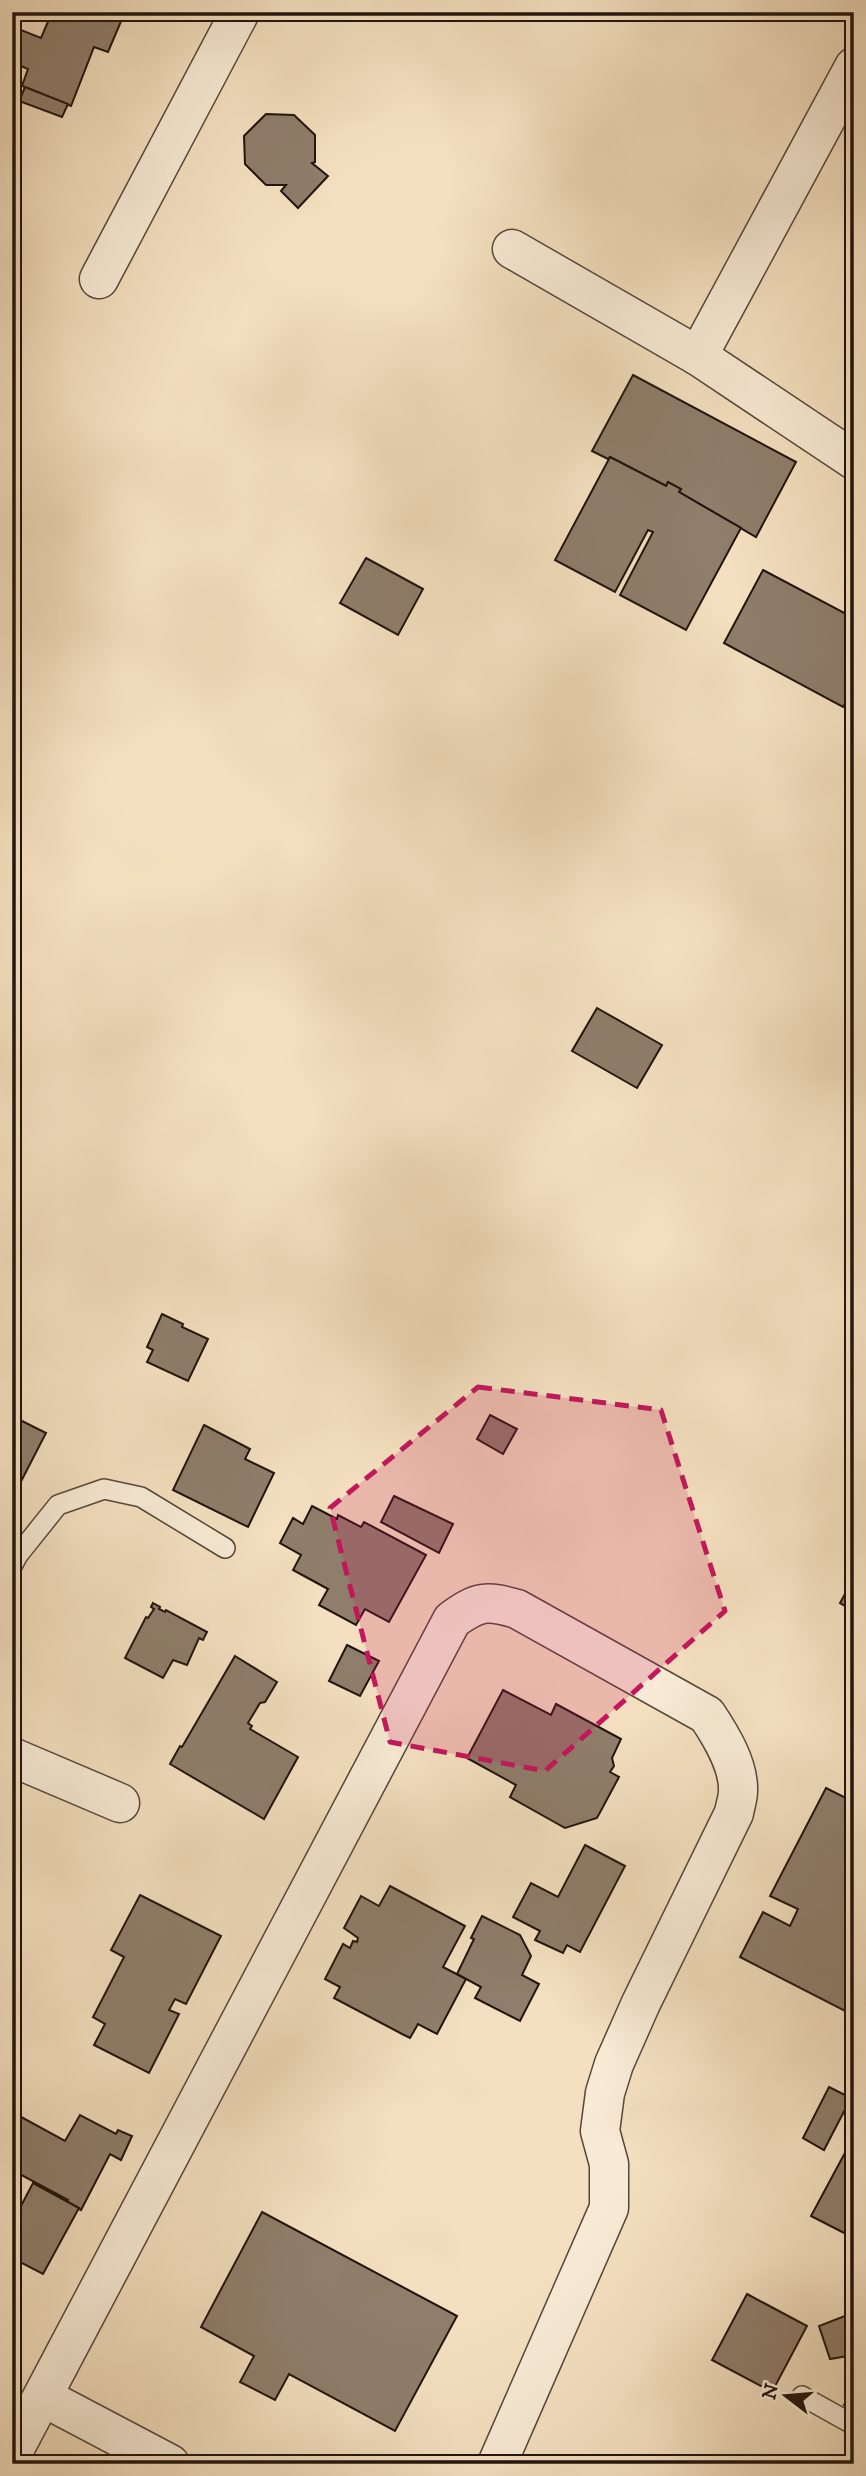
<svg xmlns="http://www.w3.org/2000/svg" width="866" height="2476" font-family="'IM FELL DW Pica',serif">
	<rect width="100%" height="100%" fill="#f4e0c0"/>
	<filter id="stains"><feTurbulence type="fractalNoise" baseFrequency=".00286" numOctaves="4"/><feColorMatrix values="0 0 0 0 .2 0 0 0 0 .09 0 0 0 0 .02 0 0 0 .5 -.17"/></filter>
	<radialGradient id="worn" r=".72"><stop offset=".6" stop-color="#630" stop-opacity="0"/><stop offset="1" stop-color="#630" stop-opacity=".3"/></radialGradient>
	<g fill="#8f7e6b" stroke="#21140e" stroke-width="2">
		<polygon points="52,12 125,12 108,52 94,47 71,106 22,86 28,69 12,62 12,51 21,30 41,38"/>
		<polygon points="25,87 68,104 62,117 19,101"/>
		<polygon points="266,114 294,115 315,135 315,162 312,163 328,176 298,208 281,191 286,185 266,185 245,164 244,136"/>
		<polygon points="633,375 796,462 756,537 679,492 681,489 668,482 666,486 610,457 608,459 592,451"/>
		<polygon points="610,457 666,486 668,482 681,489 679,492 741,528 686,630 620,595 653,532 648,530 615,592 555,560"/>
		<polygon points="366,558 423,589 398,635 340,603"/>
		<polygon points="763,570 854,618 854,688 843,707 724,643"/>
		<polygon points="597,1008 662,1045 637,1088 572,1051"/>
		<polygon points="162,1314 183,1324 182,1327 208,1339 188,1381 147,1362 153,1350 147,1347"/>
		<polygon points="490,1415 517,1429 503,1454 477,1439"/>
		<polygon points="12,1416 46,1433 12,1499"/>
		<polygon points="204,1425 250,1449 245,1459 274,1473 248,1527 173,1490"/>
		<polygon points="394,1496 453,1524 439,1553 381,1522"/>
		<polygon points="312,1506 337,1519 338,1515 361,1527 364,1522 426,1555 389,1622 365,1609 356,1625 319,1605 328,1589 293,1570 301,1555 280,1543 293,1518 303,1524"/>
		<polygon points="852,1581 854,1582 854,1611 840,1603"/>
		<polygon points="153,1603 160,1607 159,1609 165,1612 166,1610 207,1632 203,1640 199,1638 187,1665 173,1660 163,1678 125,1658 146,1617 148,1618 154,1609 151,1607"/>
		<polygon points="347,1645 379,1661 360,1696 329,1681"/>
		<polygon points="235,1656 277,1682 265,1702 260,1703 248,1723 252,1726 250,1729 298,1757 264,1819 170,1764 180,1746 182,1747"/>
		<polygon points="503,1690 551,1715 556,1704 621,1739 612,1758 614,1766 610,1772 619,1777 597,1818 565,1828 510,1797 516,1785 467,1758"/>
		<polygon points="826,1788 854,1802 854,2009 851,2014 740,1957 763,1912 790,1926 798,1909 770,1896"/>
		<polygon points="585,1845 625,1866 580,1952 567,1945 563,1953 535,1940 540,1931 513,1917 531,1883 558,1897"/>
		<polygon points="390,1886 465,1926 443,1967 466,1979 437,2034 418,2024 410,2038 402,2034 334,1998 340,1987 325,1979 343,1944 350,1948 353,1941 357,1942 358,1938 344,1928 361,1896 379,1906"/>
		<polygon points="140,1895 221,1936 186,2004 175,1999 169,2010 179,2014 149,2073 94,2045 105,2024 93,2017 124,1957 111,1950"/>
		<polygon points="482,1916 520,1935 531,1956 522,1975 539,1984 520,2021 475,1998 481,1987 457,1974 474,1939 471,1938"/>
		<polygon points="829,2087 851,2098 824,2150 803,2138"/>
		<polygon points="12,2112 65,2141 80,2115 116,2134 118,2130 132,2136 121,2160 110,2154 81,2210 67,2202 68,2200 12,2170"/>
		<polygon points="854,2136 854,2238 811,2216"/>
		<polygon points="33,2183 79,2208 43,2274 12,2258 12,2223"/>
		<polygon points="262,2212 457,2316 395,2431 289,2374 275,2400 240,2382 254,2356 201,2327"/>
		<polygon points="747,2294 807,2326 772,2392 712,2360"/>
		<polygon points="853,2300 854,2300 854,2375 848,2356 830,2359 819,2326 845,2316"/>
		<polygon points="854,2386 854,2410 844,2405"/>
	</g>
	<g fill="none" stroke-linecap="round" stroke-linejoin="round">
		<defs>
			<g id="service">
				<polyline points="12,1566 18,1555 58,1505 104,1489 141,1497 225,1548"/>
				<polyline points="802,2396 854,2425"/>
			</g>
			<g id="minor">
				<polyline points="512,249 698,356 854,460"/>
				<polyline points="99,279 240,12"/>
				<polyline points="698,356 854,67"/>
				<polyline points="12,1757 120,1803"/>
				<polyline points="43,2397 170,2464"/>
				<path d="M12,2454L452,1620C478,1601 486,1600 517,1609L707,1715C721,1736 739,1765 738,1791C738,1799 735,1806 734,1813L641,2003L614,2064L605,2093L600,2131L609,2164V2208L497,2464"/>
			</g>
		</defs>
		<use href="#service" stroke="#56473a" stroke-width="22"/>
		<use href="#minor" stroke="#56473a" stroke-width="41"/>
		<use href="#service" stroke="#f8ebd6" stroke-width="19"/>
		<use href="#minor" stroke="#f8ebd6" stroke-width="38"/>
	</g>
	<path fill="#c2185b" fill-opacity="0.2" stroke="#c2185b" stroke-width="5" stroke-dasharray="14 9" stroke-linejoin="round" d="M478,1387L661,1410L725,1611L545,1771L390,1742L330,1508Z"/>
	<rect width="866" height="2476" fill="none" stroke="#f4e0c0" stroke-width="42"/>
	<rect x="14" y="14" width="838" height="2448" fill="none" stroke="#21140e" stroke-width="3.5"/>
	<rect x="21" y="21" width="824" height="2434" fill="none" stroke="#21140e" stroke-width="2"/>
	<g transform="translate(786 2396) rotate(286)" stroke="#f8ebd6" stroke-width="5" paint-order="stroke">
	<path d="M0-5L12 26L0 18L-12 26Z" fill="#21140e"/>
	<text y="-10" font-size="19" font-weight="bold" text-anchor="middle" fill="#21140e">N</text>
	</g>
	<rect width="100%" height="100%" filter="url(#stains)"/>
	<rect width="100%" height="100%" fill="url(#worn)"/>
</svg>
